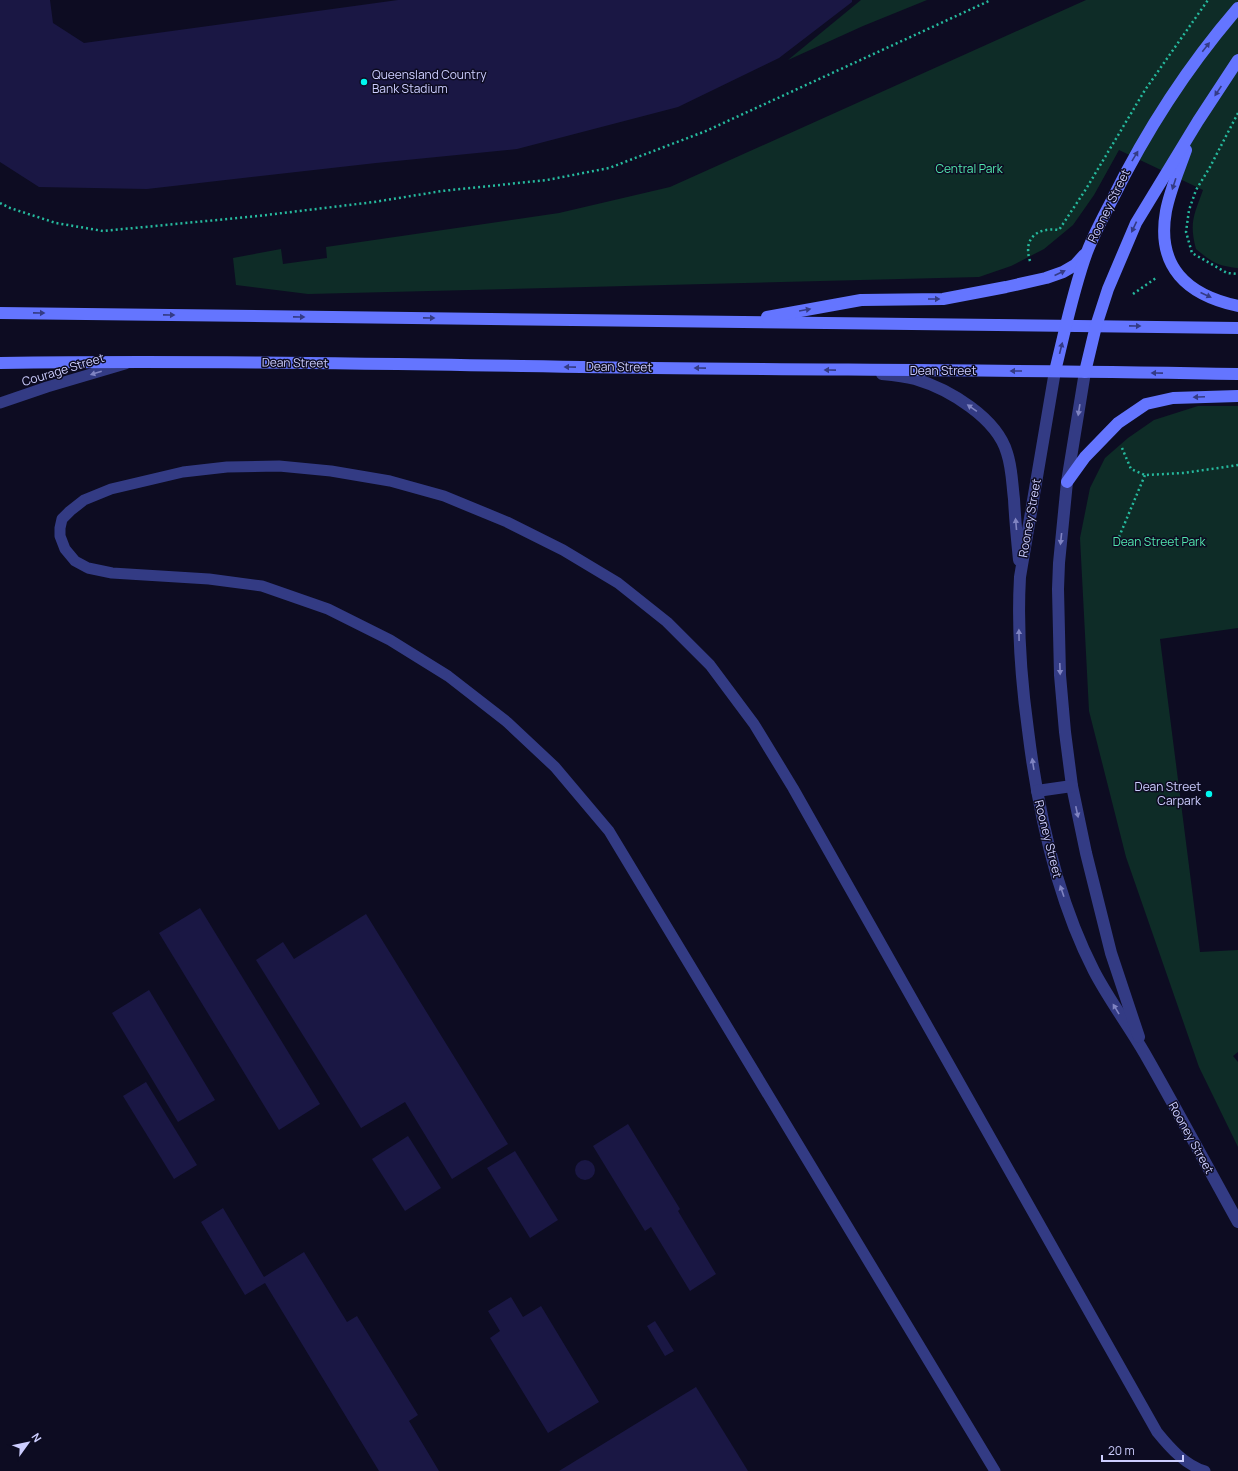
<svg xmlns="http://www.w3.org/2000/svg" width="1238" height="1471" font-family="Manrope,sans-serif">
	<rect width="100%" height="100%" fill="#0d0c22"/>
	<g fill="#0e2c27">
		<polygon points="861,0 927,0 863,26 788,60"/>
		<path d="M1086,0H1238V268C1217,266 1212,262 1196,249C1189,223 1194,215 1203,190L1119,150L1094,195L1073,225L1044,249L1011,266L979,277L308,294L236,285L233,258L281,249L283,264L327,258L326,247L559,213L670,187Z"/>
		<polygon points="1198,406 1238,406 1238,628 1160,639 1200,952 1238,950 1238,1052 1233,1056 1238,1062 1238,1147 1199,1067 1126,857 1089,711 1080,538 1090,488 1105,458 1128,438 1154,420"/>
	</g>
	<g fill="#1a1744">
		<polygon points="0,0 50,0 53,23 84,43 398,0 852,0 852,2 779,58 678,107 517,149 376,163 147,189 39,187 0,162"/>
		<polygon points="200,908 320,1104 279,1130 159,933"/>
		<polygon points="366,914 508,1144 452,1179 405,1102 361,1128 256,960 283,942 294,959"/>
		<polygon points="149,990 215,1100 178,1122 112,1013"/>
		<polygon points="146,1082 197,1165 174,1179 123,1096"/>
		<polygon points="628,1124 680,1209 678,1211 716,1274 690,1291 651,1227 645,1231 593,1146"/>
		<polygon points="408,1136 441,1188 405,1211 372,1159"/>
		<polygon points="515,1151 558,1220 530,1238 487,1168"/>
		<circle cx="585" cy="1170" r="10"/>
		<polygon points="223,1208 264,1277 304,1252 347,1322 357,1316 418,1415 409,1421 439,1471 379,1471 265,1283 245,1295 201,1222"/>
		<polygon points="511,1297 523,1317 541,1306 599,1402 548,1433 490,1338 500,1331 488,1311"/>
		<polygon points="655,1321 674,1351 665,1356 647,1326"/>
		<polygon points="696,1387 748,1471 559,1471"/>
	</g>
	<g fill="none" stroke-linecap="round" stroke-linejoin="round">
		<g stroke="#26ba9e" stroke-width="2.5" stroke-dasharray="2 3" stroke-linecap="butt">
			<polyline points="1238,113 1210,167 1196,190 1189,210 1186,232 1192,253 1227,273 1238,274"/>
			<polyline points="0,203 10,208 56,223 103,231 258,216 374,202 442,191 547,180 609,168 706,131 991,0"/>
			<path d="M1030,261C1023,239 1036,227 1059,230L1086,189L1145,90L1208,0"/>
			<polyline points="1133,294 1156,278"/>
			<polyline points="1122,448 1131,469 1145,475 1184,473 1238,465"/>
			<polyline points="1119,537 1145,475"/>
		</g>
		<g stroke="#333b84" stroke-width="11">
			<polyline points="0,403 47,387 125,364"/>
			<path d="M995,1471L609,831L555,767L507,722L448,676L390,640L328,609L262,586L209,579L112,573L88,568L75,561L65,549L60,536V528L62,519L70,511L84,500L111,489L183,472L227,467L279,466L331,471L390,481L444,496L507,522L563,550L618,583L667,622L710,665L754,724L793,788L1157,1432C1170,1448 1185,1465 1205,1471"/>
		</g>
		<g stroke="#333b84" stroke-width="12">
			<path d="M1055,371L1020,577C1017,629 1021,679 1028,730C1038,812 1056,897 1094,971C1109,1000 1129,1026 1145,1054C1177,1110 1207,1166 1238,1222"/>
			<polyline points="1085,372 1067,482 1059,563 1058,589 1060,675 1065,732 1072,786 1086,853 1111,953 1139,1037"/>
			<path d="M882,374C893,375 904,376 915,379C949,389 997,418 1007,453C1012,468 1012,483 1014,499C1015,519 1017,540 1019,560"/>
			<polyline points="1037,791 1072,786"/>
		</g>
		<g stroke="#6475ff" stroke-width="12">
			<path d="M1186,150C1179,170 1170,190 1166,211C1156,267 1187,295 1238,306"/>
			<polyline points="0,313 1238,328"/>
			<polyline points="767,317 861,300 943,299 1006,287 1046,278 1063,272 1075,265 1084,255"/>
			<path d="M0,363C218,360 435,365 653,368C848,370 1043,370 1238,374"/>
			<path d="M1055,371C1065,331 1073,290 1087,252C1094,234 1103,217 1112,200C1146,131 1188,66 1238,8"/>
			<polyline points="1085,372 1096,326 1108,289 1136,223 1198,121 1238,60"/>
			<polyline points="1067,482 1085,457 1118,423 1146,404 1173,398 1238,396"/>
		</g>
	</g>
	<defs><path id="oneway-solid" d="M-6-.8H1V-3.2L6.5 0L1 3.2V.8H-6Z"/></defs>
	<g fill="#343b85">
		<use href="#oneway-solid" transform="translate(1206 47) rotate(-52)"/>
		<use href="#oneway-solid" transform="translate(1218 91) rotate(124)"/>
		<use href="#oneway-solid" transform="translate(1135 156) rotate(-59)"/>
		<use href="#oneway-solid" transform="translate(1174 184) rotate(108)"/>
		<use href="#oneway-solid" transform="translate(1134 227) rotate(115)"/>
		<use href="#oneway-solid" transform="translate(1060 273) rotate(-25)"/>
		<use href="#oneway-solid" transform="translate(1206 295) rotate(24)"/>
		<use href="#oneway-solid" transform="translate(934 299)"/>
		<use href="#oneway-solid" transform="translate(805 310) rotate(-10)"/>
		<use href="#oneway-solid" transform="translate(39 313) rotate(1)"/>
		<use href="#oneway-solid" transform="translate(169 315) rotate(1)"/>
		<use href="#oneway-solid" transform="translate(299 317) rotate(1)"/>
		<use href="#oneway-solid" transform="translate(429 318) rotate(1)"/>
		<use href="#oneway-solid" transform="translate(1135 326) rotate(1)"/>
		<use href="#oneway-solid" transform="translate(1061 348) rotate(-76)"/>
		<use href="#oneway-solid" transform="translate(570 367) rotate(-179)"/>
		<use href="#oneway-solid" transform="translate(700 368) rotate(-179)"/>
		<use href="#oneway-solid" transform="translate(830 370) rotate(-179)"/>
		<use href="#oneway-solid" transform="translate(1016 371) rotate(-180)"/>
		<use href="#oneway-solid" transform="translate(1157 373) rotate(-179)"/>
		<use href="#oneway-solid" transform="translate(1199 397) rotate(178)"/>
	</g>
	<g fill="#8084c2">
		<use href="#oneway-solid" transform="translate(96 373) rotate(163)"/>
		<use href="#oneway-solid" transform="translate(972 408) rotate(-145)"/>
		<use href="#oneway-solid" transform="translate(1079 410) rotate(99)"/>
		<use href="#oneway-solid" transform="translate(1016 524) rotate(-95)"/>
		<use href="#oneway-solid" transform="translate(1061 539) rotate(96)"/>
		<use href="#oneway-solid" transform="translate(1019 635) rotate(-91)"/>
		<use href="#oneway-solid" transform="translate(1060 669) rotate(88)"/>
		<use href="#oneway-solid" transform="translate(1033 764) rotate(-99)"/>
		<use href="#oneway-solid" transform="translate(1077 812) rotate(78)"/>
		<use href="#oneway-solid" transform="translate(1062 891) rotate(-109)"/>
		<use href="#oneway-solid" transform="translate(1116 1009) rotate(-121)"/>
	</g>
	<g fill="#00f8f0" stroke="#0d0c22" stroke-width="1.5">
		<circle cx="364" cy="82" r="4"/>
		<circle cx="1209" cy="794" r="4"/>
	</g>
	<g text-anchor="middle" stroke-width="3" stroke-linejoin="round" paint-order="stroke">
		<g font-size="12" fill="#cdceff" stroke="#0d0c22" text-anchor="start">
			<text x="372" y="79">Queensland Country<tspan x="372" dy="14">Bank Stadium</tspan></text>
			<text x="1201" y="791" text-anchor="end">Dean Street<tspan x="1201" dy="14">Carpark</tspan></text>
		</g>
		<g font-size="12" fill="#51e7ad" stroke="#0d0c22">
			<text x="969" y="173">Central Park</text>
			<text x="1159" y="546">Dean Street Park</text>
		</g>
		<g font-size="12" fill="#cdceff" stroke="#0d0c22">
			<text transform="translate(1109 206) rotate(-64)" y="4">Rooney Street</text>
			<text transform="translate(295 363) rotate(1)" y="4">Dean Street</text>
			<text transform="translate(619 367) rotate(1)" y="4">Dean Street</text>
			<text transform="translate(63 370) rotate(-17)" y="4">Courage Street</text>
			<text x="943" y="375">Dean Street</text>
			<text transform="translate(1030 518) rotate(-80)" y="4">Rooney Street</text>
			<text transform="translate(1048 839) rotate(76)" y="4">Rooney Street</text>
			<text transform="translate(1191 1138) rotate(61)" y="4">Rooney Street</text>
		</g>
	</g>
	<g transform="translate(28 1443) rotate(57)" stroke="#0d0c22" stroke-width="3" paint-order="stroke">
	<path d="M0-3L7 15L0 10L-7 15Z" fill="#cdceff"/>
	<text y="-6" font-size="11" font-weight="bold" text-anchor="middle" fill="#cdceff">N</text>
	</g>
	<path d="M1102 1455v6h81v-6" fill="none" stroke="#cdceff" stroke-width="2"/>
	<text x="1108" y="1455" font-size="12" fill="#cdceff" stroke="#0d0c22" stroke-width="3" paint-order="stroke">20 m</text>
</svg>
